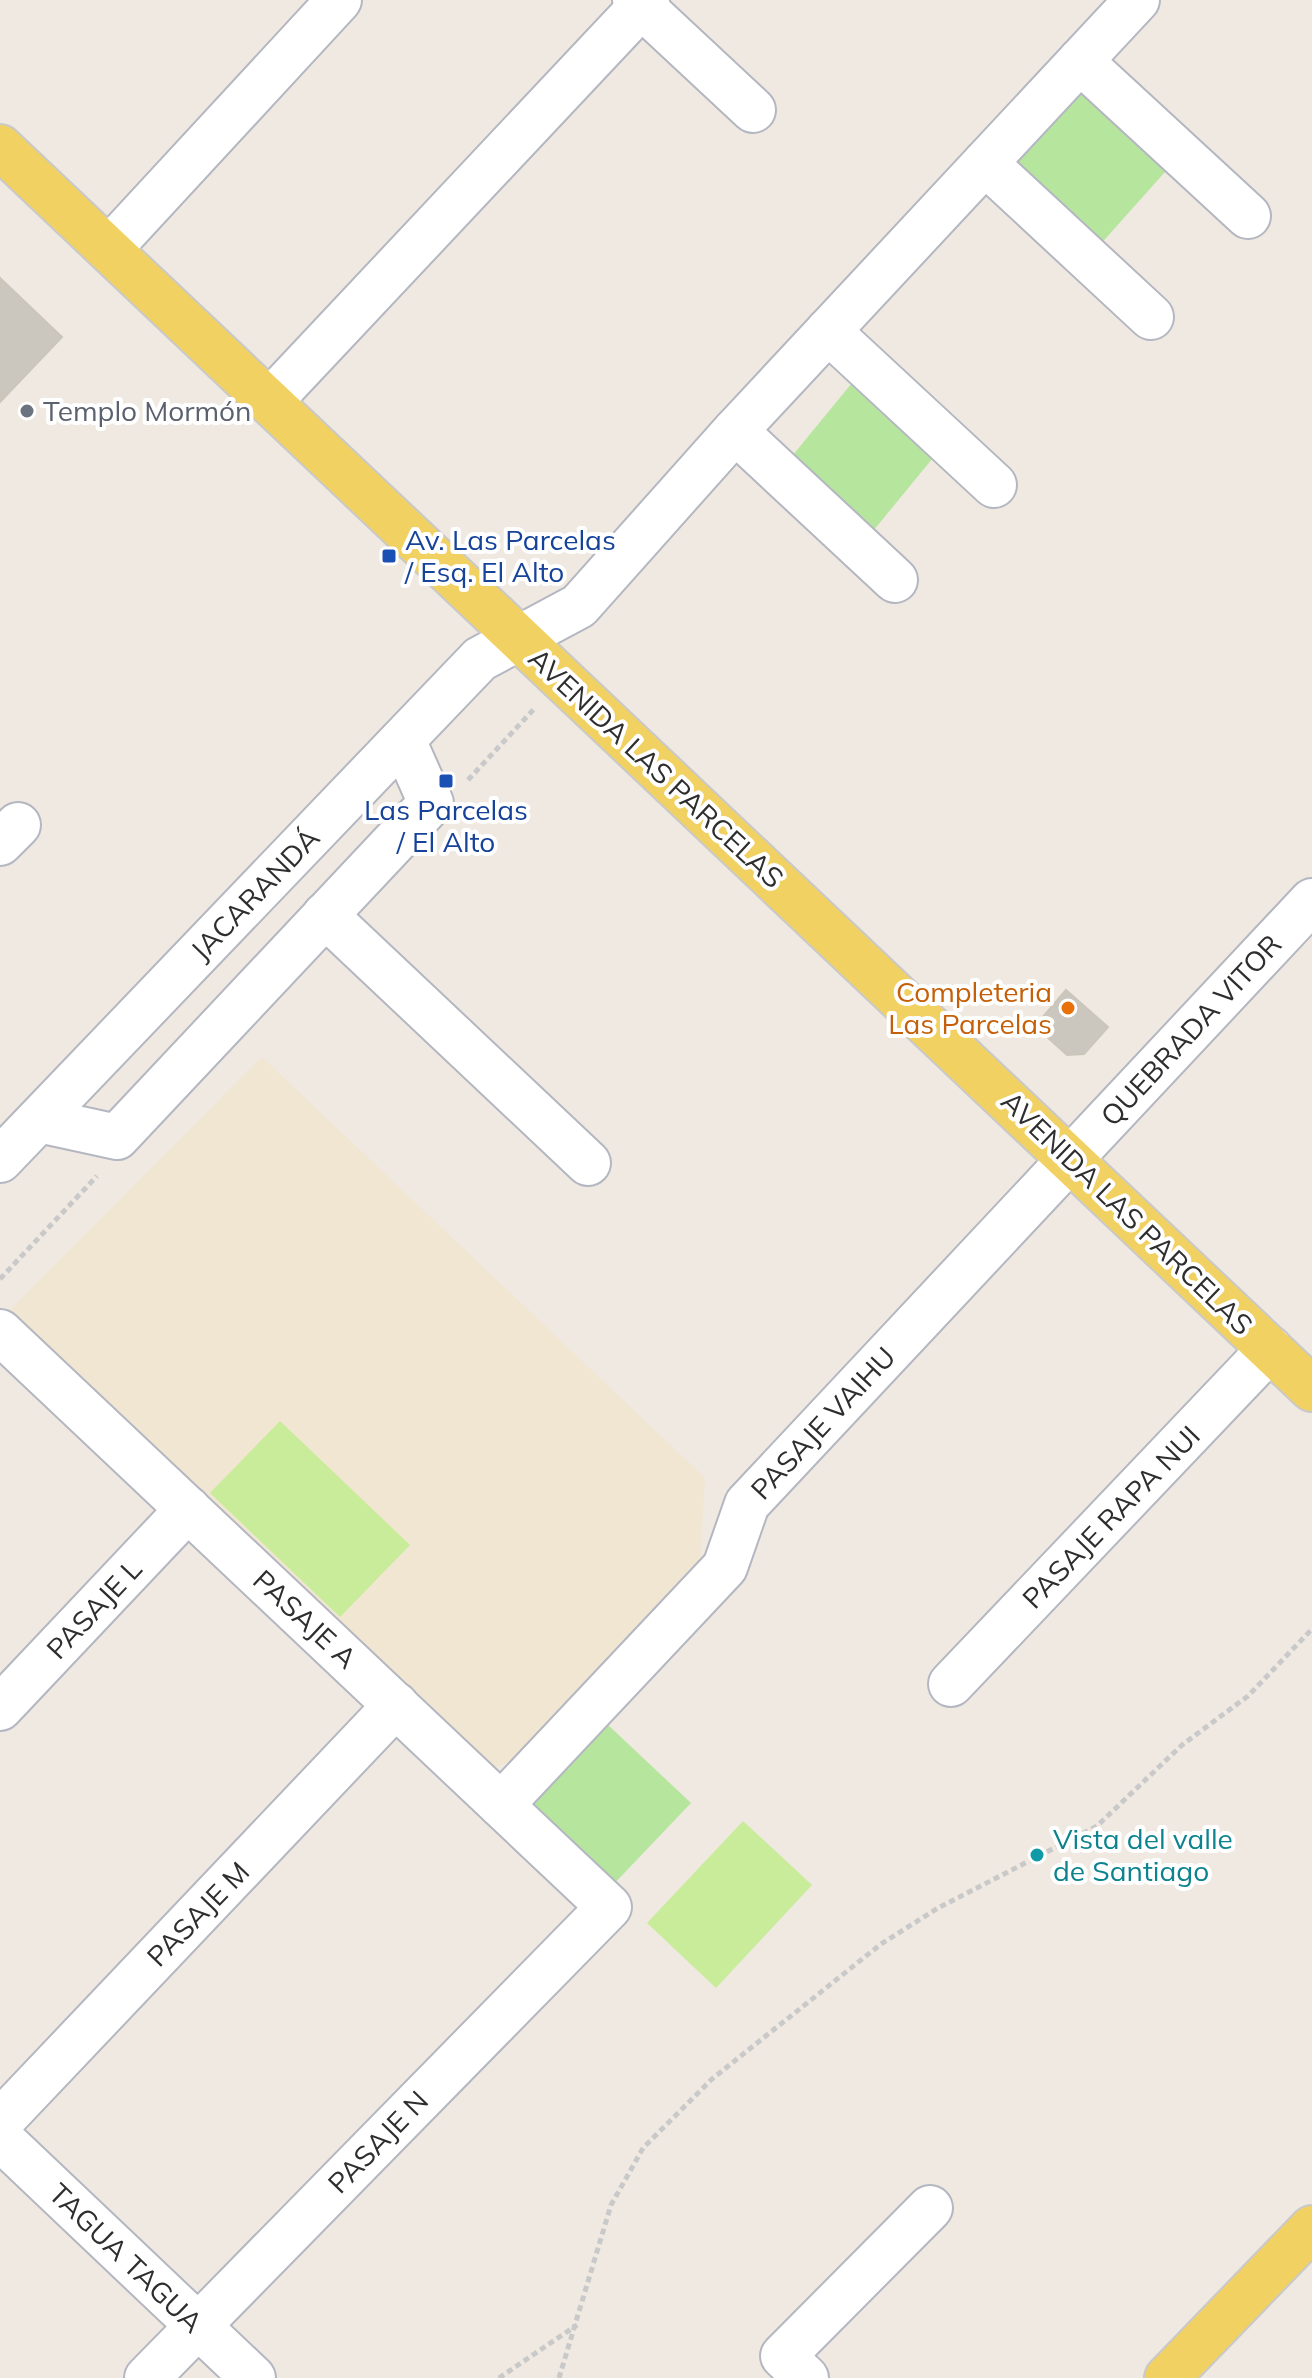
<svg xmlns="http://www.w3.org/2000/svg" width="1312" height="2378" font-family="Mulish,sans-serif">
	<rect width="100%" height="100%" fill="#efe9e1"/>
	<polygon fill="#f0e6d1" points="262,1057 705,1478 700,1558 509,1762 489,1769 8,1312"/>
	<g fill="#b6e59e">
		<polygon points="1083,84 1173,163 1098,247 1008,168"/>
		<polygon points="852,383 937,453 873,531 788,461"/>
		<polygon points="607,1724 691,1803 609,1889 525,1810"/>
	</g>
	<g fill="#c9ec9a">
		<polygon points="280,1421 410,1545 340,1617 210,1493"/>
		<polygon points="743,1821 812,1885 716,1988 647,1923"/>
	</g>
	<g fill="#cbc7bf" stroke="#cbc5ba" stroke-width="2">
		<polygon points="0,278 62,337 0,402"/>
		<polygon points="1066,990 1108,1027 1084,1054 1067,1055 1035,1026"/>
	</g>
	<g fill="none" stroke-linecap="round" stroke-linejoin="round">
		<defs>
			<g id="minor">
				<polyline points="635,0 753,110"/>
				<polyline points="1080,61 1248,216"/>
				<polyline points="985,163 1151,317"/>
				<polyline points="109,249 339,0"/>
				<polyline points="828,331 994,485"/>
				<polyline points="270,401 647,0"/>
				<polyline points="735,431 895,580"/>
				<polyline points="0,843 18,825"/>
				<polyline points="325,915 588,1163"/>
				<polyline points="39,1120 117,1137 431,803 403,740"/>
				<polyline points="0,1160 480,659 579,606 735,431 1137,0"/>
				<polyline points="0,1332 609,1907 147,2378"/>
				<polyline points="951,1684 1270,1349"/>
				<polyline points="0,1708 188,1509"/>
				<polyline points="501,1805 725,1567 747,1504 1312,901"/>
				<polyline points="0,2122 396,1705"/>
				<polyline points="0,2138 253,2378"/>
				<polyline points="806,2378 783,2356 930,2208"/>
			</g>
			<g id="major">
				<polyline points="0,147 1312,1389"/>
				<polyline points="1167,2378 1312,2228"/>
			</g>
		</defs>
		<use href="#minor" stroke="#b4b7c1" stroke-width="48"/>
		<use href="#major" stroke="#c9c9c9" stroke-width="48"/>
		<g stroke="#c9c9c9" stroke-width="5" stroke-dasharray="6 4" stroke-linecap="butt">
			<polyline points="468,780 534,709"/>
			<polyline points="0,1279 97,1176"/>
			<polyline points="499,2378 577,2325"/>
			<polyline points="559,2378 611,2205 643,2148 712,2079 881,1944 938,1908 1097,1826 1182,1745 1248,1696 1312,1629"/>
		</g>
		<use href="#minor" stroke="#fff" stroke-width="44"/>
		<use href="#major" stroke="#f2d163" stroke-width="44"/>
	</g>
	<circle fill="#6b7280" stroke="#fff" stroke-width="3" cx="27" cy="411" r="8"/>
	<g fill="#1a4fb4" stroke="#fff" stroke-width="3">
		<rect x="381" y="548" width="16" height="16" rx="4"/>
		<rect x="438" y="773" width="16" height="16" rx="4"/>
	</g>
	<circle fill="#e8710a" stroke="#fff" stroke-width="3" cx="1068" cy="1008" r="8"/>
	<circle fill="#0f9aa8" stroke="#fff" stroke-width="3" cx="1037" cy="1855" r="8"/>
	<g text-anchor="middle" stroke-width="8" stroke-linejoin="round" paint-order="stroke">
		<g font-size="28" fill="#5b616d" stroke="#fff" text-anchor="start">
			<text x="43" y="421">Templo Mormón</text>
		</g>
		<g font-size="28" fill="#164399" stroke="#fff" text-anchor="start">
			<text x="405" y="550">Av. Las Parcelas<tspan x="405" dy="32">/ Esq. El Alto</tspan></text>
			<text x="446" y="820" text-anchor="middle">Las Parcelas<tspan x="446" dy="32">/ El Alto</tspan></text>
		</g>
		<g font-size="28" fill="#2e2e2e" stroke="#fff">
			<text transform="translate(656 768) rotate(43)" y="10">AVENIDA LAS PARCELAS</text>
			<text transform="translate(255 894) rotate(-46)" y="10">JACARANDÁ</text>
			<text transform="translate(1191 1030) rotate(-47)" y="10">QUEBRADA VITOR</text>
			<text transform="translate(1127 1213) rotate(44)" y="10">AVENIDA LAS PARCELAS</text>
			<text transform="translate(823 1423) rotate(-47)" y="10">PASAJE VAIHU</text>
			<text transform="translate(1111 1517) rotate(-46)" y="10">PASAJE RAPA NUI</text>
			<text transform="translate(94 1609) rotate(-47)" y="10">PASAJE L</text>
			<text transform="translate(305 1619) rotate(43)" y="10">PASAJE A</text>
			<text transform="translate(198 1914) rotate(-46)" y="10">PASAJE M</text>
			<text transform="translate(378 2142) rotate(-46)" y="10">PASAJE N</text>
			<text transform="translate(126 2258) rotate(44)" y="10">TAGUA TAGUA</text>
		</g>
		<g font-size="28" fill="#c56008" stroke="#fff" text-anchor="end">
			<text x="1052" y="1002">Completeria<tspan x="1052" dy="32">Las Parcelas</tspan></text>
		</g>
		<g font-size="28" fill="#0d838f" stroke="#fff" text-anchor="start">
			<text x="1053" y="1849">Vista del valle<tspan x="1053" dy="32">de Santiago</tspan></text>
		</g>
	</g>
</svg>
